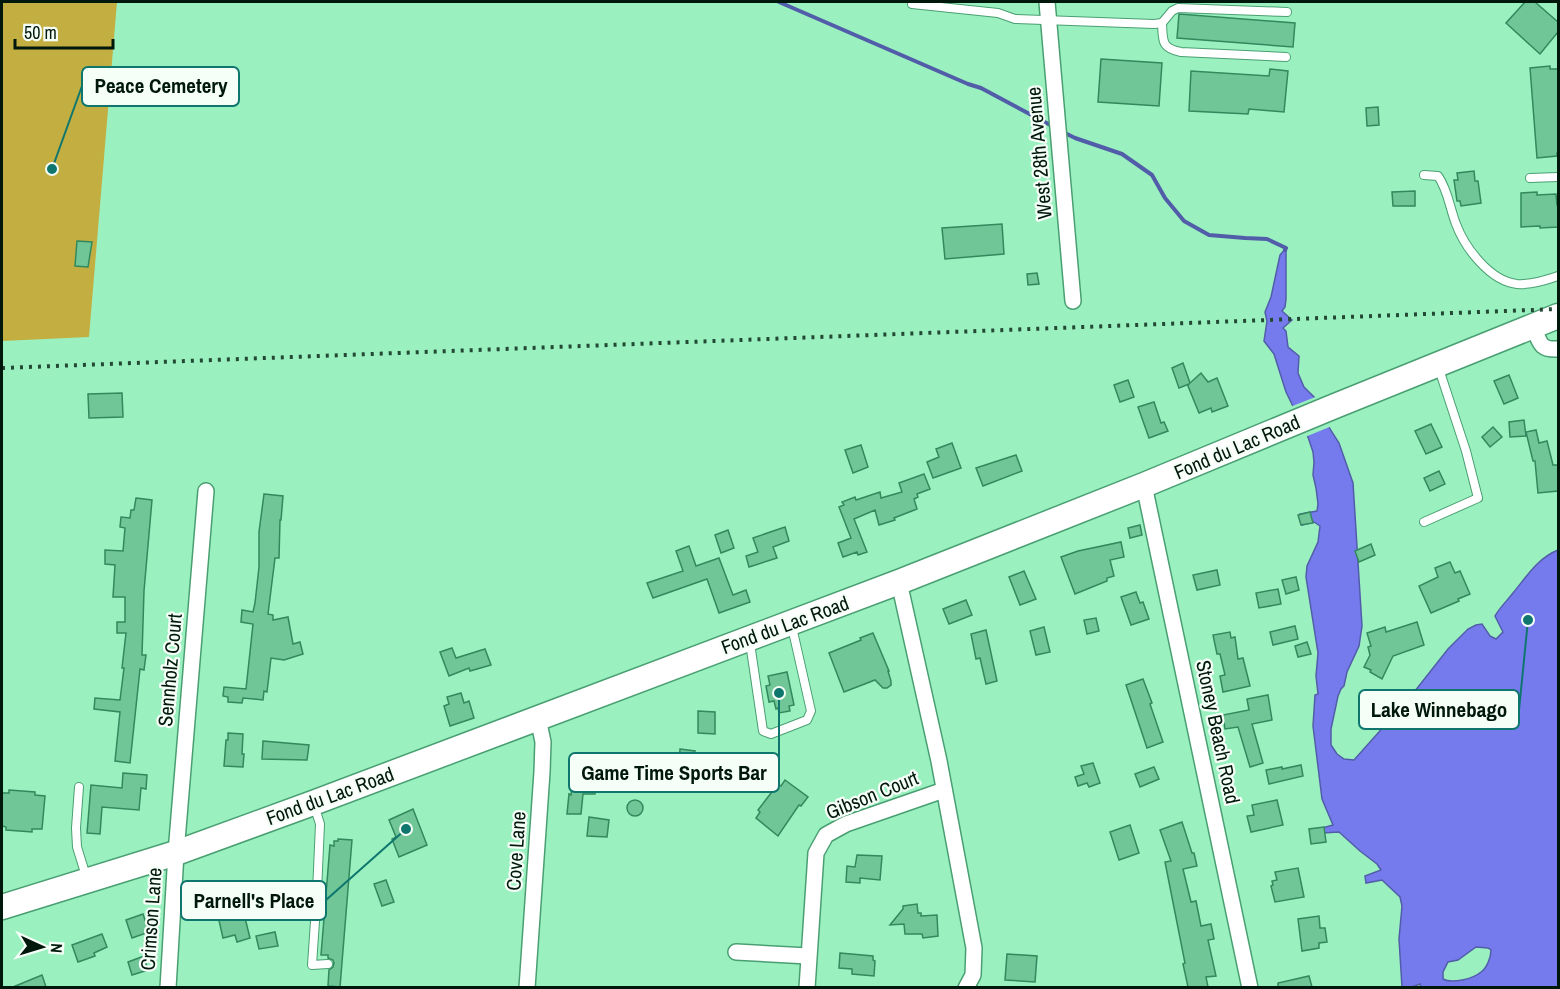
<svg xmlns="http://www.w3.org/2000/svg" width="1560" height="989" font-family="'Archivo Narrow',sans-serif">
	<rect width="100%" height="100%" fill="#9af1bf"/>
	<polygon fill="#c3ae42" points="2,2 117,2 89,337 2,341"/>
	<path fill="#757bed" stroke="#525da9" stroke-width="1.5" fill-rule="evenodd" d="M1286,248V299L1285,307L1282,311L1292,320L1283,328L1286,331L1288,347L1299,356L1298,373L1304,387L1316,399L1330,429L1339,443L1353,483L1362,626L1359,646L1347,672L1344,686L1341,689L1338,696L1331,729V745L1337,754L1344,759L1354,760L1411,696L1448,649L1468,629L1476,625L1482,624L1490,636L1496,639L1503,632L1495,616C1500,607 1507,601 1513,593C1527,576 1538,558 1558,550V987L1421,988L1420,984L1412,987H1402L1399,939L1402,906L1400,897L1382,880L1366,883L1365,876L1381,870L1377,864L1360,851L1339,832L1323,833L1322,828L1333,825L1322,799L1313,726L1315,695L1318,694L1316,676L1318,653L1306,577L1307,566L1318,542L1320,526L1314,522L1302,525L1300,514L1317,511L1318,504L1316,488L1313,475L1314,462L1313,452L1308,437L1286,392L1274,354L1264,341L1267,321L1265,312L1271,297L1280,255ZM1476,947L1488,948L1491,950C1491,957 1487,968 1481,972C1473,979 1452,984 1443,979V972L1448,962L1458,960Z"/>
	<polygon fill="#9af1bf" points="1318,396 1332,426 1305,437 1290,407"/>
	<g fill="none" stroke-linecap="round" stroke-linejoin="round">
		<g stroke="#525da9" stroke-width="4">
			<polyline points="779,2 968,84 981,88 1054,127"/>
			<polyline points="1063,132 1075,138 1122,154 1152,175 1165,198 1184,221 1209,235 1245,238 1267,239 1286,248 1285,250"/>
		</g>
	</g>
	<g fill="#71c697" stroke="#31895d" stroke-width="1.5">
		<polygon points="1525,2 1535,2 1558,22 1558,32 1540,54 1506,23"/>
		<polygon points="1179,14 1295,23 1293,47 1177,38"/>
		<polygon points="1101,59 1162,63 1159,106 1098,102"/>
		<polygon points="1550,66 1550,69 1558,69 1558,153 1557,153 1557,156 1537,158 1530,68"/>
		<polygon points="1270,69 1288,71 1284,112 1249,109 1248,114 1189,111 1191,71 1269,76"/>
		<polygon points="1378,107 1379,125 1367,126 1366,108"/>
		<polygon points="1474,171 1475,181 1478,181 1481,203 1461,206 1460,201 1457,201 1454,180 1458,180 1457,173"/>
		<polygon points="1415,191 1415,206 1393,206 1392,192"/>
		<polygon points="1537,192 1537,195 1556,194 1557,205 1558,205 1558,227 1540,228 1540,226 1521,227 1521,193"/>
		<polygon points="1002,224 1004,254 945,259 942,228"/>
		<polygon points="77,241 92,242 88,267 75,266"/>
		<polygon points="1037,273 1039,284 1028,285 1027,274"/>
		<polygon points="1183,363 1190,383 1201,373 1208,382 1217,378 1228,406 1212,412 1211,408 1199,413 1188,386 1189,384 1179,388 1172,368"/>
		<polygon points="1509,375 1518,398 1504,404 1494,381"/>
		<polygon points="1128,380 1134,397 1120,402 1114,385"/>
		<polygon points="122,393 123,417 89,418 88,394"/>
		<polygon points="1154,402 1161,423 1164,422 1168,431 1149,438 1138,407"/>
		<polygon points="1524,420 1526,436 1510,437 1509,422"/>
		<polygon points="1431,424 1442,447 1426,454 1415,431"/>
		<polygon points="1493,427 1502,437 1490,447 1482,437"/>
		<polygon points="1536,430 1539,443 1547,441 1553,465 1558,465 1558,491 1538,493 1535,461 1533,461 1526,432"/>
		<polygon points="952,443 961,468 933,478 927,462 939,457 936,449"/>
		<polygon points="861,445 868,467 853,473 845,450"/>
		<polygon points="1016,455 1022,471 983,486 976,468"/>
		<polygon points="1439,471 1445,484 1430,491 1424,478"/>
		<polygon points="924,474 930,489 917,494 918,497 914,499 917,509 894,518 895,520 879,525 875,510 854,519 867,552 858,555 857,552 843,557 838,543 851,538 839,507 844,505 842,502 855,497 856,500 880,492 881,498 902,492 899,483"/>
		<polygon points="264,494 283,496 281,520 280,520 279,558 275,558 268,614 273,615 273,620 288,617 293,644 300,642 303,654 284,660 271,658 267,692 264,691 263,700 243,698 242,703 228,702 228,697 223,696 224,687 246,689 253,624 241,622 242,610 253,612 255,603 259,567 259,532"/>
		<polygon points="136,498 152,500 144,591 142,655 146,655 144,670 140,669 130,763 115,761 120,712 94,709 95,698 120,700 124,668 122,668 126,633 117,633 117,622 125,622 125,597 113,597 115,565 105,564 105,550 123,551 125,528 120,527 121,517 130,518 131,510 134,510"/>
		<polygon points="1310,512 1313,523 1301,525 1298,515"/>
		<polygon points="1140,525 1142,535 1130,538 1128,528"/>
		<polygon points="785,527 789,541 773,547 777,558 749,567 746,556 758,552 753,538"/>
		<polygon points="728,530 734,548 721,553 715,535"/>
		<polygon points="1121,542 1124,557 1110,560 1114,576 1107,578 1107,581 1075,594 1061,557 1078,551"/>
		<polygon points="1371,544 1375,555 1359,562 1355,551"/>
		<polygon points="689,546 696,566 719,558 733,595 746,590 750,602 719,613 707,579 653,598 647,583 683,571 676,551"/>
		<polygon points="1450,562 1455,573 1460,571 1470,594 1458,599 1459,601 1431,613 1419,586 1438,577 1435,568"/>
		<polygon points="1217,570 1220,585 1197,590 1193,575"/>
		<polygon points="1024,571 1036,599 1020,605 1009,577"/>
		<polygon points="1296,577 1299,590 1286,594 1282,580"/>
		<polygon points="1278,589 1281,604 1259,608 1256,593"/>
		<polygon points="1136,592 1140,603 1143,602 1149,619 1131,625 1121,597"/>
		<polygon points="966,600 972,615 949,624 943,609"/>
		<polygon points="1096,618 1099,631 1087,634 1084,620"/>
		<polygon points="1417,622 1424,645 1393,656 1382,679 1370,672 1371,670 1364,667 1370,655 1368,647 1371,646 1367,633 1385,627 1386,632"/>
		<polygon points="1295,626 1298,639 1273,645 1270,632"/>
		<polygon points="1044,627 1050,652 1036,655 1030,631"/>
		<polygon points="986,630 997,681 986,684 980,658 976,659 971,634"/>
		<polygon points="1230,632 1231,638 1235,637 1238,659 1243,658 1250,686 1223,692 1220,676 1225,675 1220,654 1217,654 1213,635"/>
		<polygon points="873,633 889,671 888,671 891,681 891,685 887,688 883,688 875,680 844,692 829,653 861,640 860,638"/>
		<polygon points="1307,642 1311,654 1298,657 1295,646"/>
		<polygon points="452,648 456,658 485,649 491,665 470,671 469,668 449,676 440,652"/>
		<polygon points="787,672 794,705 789,706 790,711 779,713 778,708 776,709 774,701 769,702 766,686 770,685 768,676"/>
		<polygon points="1143,679 1152,703 1150,704 1163,742 1147,748 1126,685"/>
		<polygon points="461,693 464,703 469,701 474,718 450,726 444,706 449,704 447,697"/>
		<polygon points="1268,695 1272,720 1252,724 1263,763 1250,767 1238,727 1225,729 1223,715 1249,710 1247,699"/>
		<polygon points="698,711 715,712 715,734 698,733"/>
		<polygon points="228,733 243,734 242,754 244,754 243,767 224,766 226,740 228,740"/>
		<polygon points="263,741 309,745 307,760 262,759"/>
		<polygon points="680,749 695,751 694,766 679,765"/>
		<polygon points="582,755 597,756 596,769 599,769 598,787 596,786 595,794 583,794 581,814 567,814 569,794 571,795 573,776 579,776"/>
		<polygon points="1093,763 1100,783 1089,787 1087,783 1078,786 1075,777 1084,774 1081,766"/>
		<polygon points="1301,765 1303,776 1269,784 1266,770 1282,767 1282,769"/>
		<polygon points="1154,767 1159,779 1140,787 1135,774"/>
		<polygon points="123,773 147,775 146,789 141,788 139,810 102,807 100,834 87,833 91,785 122,788"/>
		<polygon points="785,780 808,797 801,806 799,805 778,836 756,818 760,812 758,810 778,784 781,786"/>
		<polygon points="9,790 35,792 35,795 45,796 42,829 32,829 32,832 6,830 6,827 2,826 2,793 9,793"/>
		<circle cx="635" cy="808" r="8"/>
		<polygon points="1277,800 1283,825 1251,832 1247,816 1254,815 1252,805"/>
		<polygon points="413,809 427,845 399,857 392,839 396,837 389,820"/>
		<polygon points="589,817 609,820 607,837 587,836"/>
		<polygon points="1182,822 1192,853 1194,853 1197,866 1183,869 1191,902 1196,901 1201,926 1211,924 1214,939 1208,940 1216,976 1206,977 1208,987 1188,987 1183,964 1185,963 1165,862 1171,861 1160,830"/>
		<polygon points="1130,825 1139,853 1119,860 1110,832"/>
		<polygon points="1324,827 1326,842 1311,844 1309,829"/>
		<polygon points="338,839 352,840 340,987 328,986 329,970 333,967 334,963 333,960 328,958 328,955 321,955 330,845 334,846 334,841 338,841"/>
		<polygon points="857,855 882,856 880,880 860,878 860,883 846,882 847,866 855,867"/>
		<polygon points="1298,868 1304,897 1275,902 1271,886 1273,885 1272,881 1277,880 1275,872"/>
		<polygon points="386,880 394,902 382,906 374,884"/>
		<polygon points="917,904 918,913 921,913 921,916 937,915 938,936 923,938 922,934 905,934 904,924 890,925 903,909 903,906"/>
		<polygon points="243,910 250,938 237,942 235,935 223,938 218,916"/>
		<polygon points="143,914 149,932 132,938 126,920"/>
		<polygon points="1319,916 1320,928 1325,928 1327,942 1319,943 1319,948 1302,951 1298,919"/>
		<polygon points="275,932 278,946 259,949 256,936"/>
		<polygon points="102,934 107,947 94,953 95,956 78,962 72,945"/>
		<polygon points="840,953 873,956 873,960 875,961 874,976 852,974 852,969 839,968"/>
		<polygon points="1007,954 1037,956 1035,982 1005,980"/>
		<polygon points="144,956 148,970 132,975 128,962"/>
		<polygon points="42,975 46,987 13,987"/>
		<polygon points="1309,976 1312,987 1278,987 1278,983"/>
	</g>
	<g fill="none" stroke-linecap="round" stroke-linejoin="round">
		<defs>
			<g id="service">
				<polyline points="912,4 998,13 1015,19 1154,24 1162,23 1172,11 1178,8 1287,12"/>
				<path d="M1162,23C1163,41 1161,48 1181,52L1286,57"/>
				<path d="M1424,175L1438,176C1448,190 1450,209 1456,224C1465,248 1490,281 1517,284C1531,285 1546,280 1558,276"/>
				<polyline points="1530,178 1558,177"/>
				<polyline points="1424,522 1478,498 1466,451 1438,366"/>
				<polyline points="750,643 763,731 771,734 807,720 811,711 792,627"/>
				<polyline points="79,787 76,828 77,847 86,876"/>
				<polyline points="314,805 320,824 317,892 312,965 328,964"/>
			</g>
			<g id="minor">
				<polyline points="1047,2 1073,301"/>
				<path d="M1533,326C1540,342 1539,350 1558,349"/>
				<polyline points="1144,485 1250,988"/>
				<polyline points="899,582 939,761 974,948 973,975 966,988"/>
				<polyline points="736,952 808,956"/>
				<polyline points="168,988 176,853 206,491"/>
				<polyline points="527,988 542,772 543,742 538,718"/>
				<polyline points="807,988 816,853 826,835 846,824 944,790"/>
			</g>
			<polyline id="primary" points="2,907 176,853 313,803 899,582 1144,485 1335,406 1558,316"/>
		</defs>
		<use href="#service" stroke="#499f72" stroke-width="10"/>
		<use href="#minor" stroke="#499f72" stroke-width="18"/>
		<use href="#primary" stroke="#499f72" stroke-width="27"/>
		<use href="#service" stroke="#fff" stroke-width="8"/>
		<use href="#minor" stroke="#fff" stroke-width="15"/>
		<use href="#primary" stroke="#fff" stroke-width="24"/>
		<polyline stroke="#234934" stroke-width="4" stroke-dasharray="3 6" stroke-linecap="butt" points="2,368 1558,309"/>
	</g>
	<g text-anchor="middle" stroke-width="4.5" stroke-linejoin="round" paint-order="stroke">
		<g font-size="20" fill="#00180b" stroke="#f6fef8">
			<text transform="translate(1039 153) rotate(-95)" y="7">West 28th Avenue</text>
			<text transform="translate(1237 447) rotate(-23)" y="7">Fond du Lac Road</text>
			<text transform="translate(785 625) rotate(-20)" y="7">Fond du Lac Road</text>
			<text transform="translate(170 670) rotate(-85)" y="7">Sennholz Court</text>
			<text transform="translate(1218 732) rotate(78)" y="7">Stoney Beach Road</text>
			<text transform="translate(872 795) rotate(-22)" y="7">Gibson Court</text>
			<text transform="translate(330 796) rotate(-20)" y="7">Fond du Lac Road</text>
			<text transform="translate(516 851) rotate(-86)" y="7">Cove Lane</text>
			<text transform="translate(151 919) rotate(-86)" y="7">Crimson Lane</text>
		</g>
	</g>
	<path fill="none" stroke="#0f766e" stroke-width="2" d="M52 169L82 86M1528 620L1519 710M779 693L779 772M406 829L326 900"/>
	<g fill="#0f766e" stroke="#f6fef8" stroke-width="2">
		<circle cx="52" cy="169" r="6"/>
		<circle cx="1528" cy="620" r="6"/>
		<circle cx="779" cy="693" r="6"/>
		<circle cx="406" cy="829" r="6"/>
	</g>
	<g fill="#f6fef8" stroke="#0f766e" stroke-width="2">
		<rect x="82" y="67" width="157" height="39" rx="6"/>
		<rect x="1359" y="690" width="160" height="39" rx="6"/>
		<rect x="569" y="753" width="210" height="39" rx="6"/>
		<rect x="181" y="881" width="145" height="39" rx="6"/>
	</g>
	<g font-size="21" text-anchor="middle" font-weight="bold" fill="#00180b">
		<text x="161" y="93">Peace Cemetery</text>
		<text x="1439" y="717">Lake Winnebago</text>
		<text x="674" y="780">Game Time Sports Bar</text>
		<text x="254" y="908">Parnell's Place</text>
	</g>
	<rect width="1560" height="989" fill="none" stroke="#00180b" stroke-width="6"/>
	<g transform="translate(42 947) rotate(94)" stroke="#f6fef8" stroke-width="4.5" paint-order="stroke">
	<path d="M0-4.5L10 22L0 15L-10 22Z" fill="#00180b"/>
	<text y="-9" font-size="16" font-weight="bold" text-anchor="middle" fill="#00180b">N</text>
	</g>
	<path d="M15 39v9h98v-9" fill="none" stroke="#00180b" stroke-width="3"/>
	<text x="24" y="39" font-size="18" fill="#00180b" stroke="#f6fef8" stroke-width="4.5" paint-order="stroke">50 m</text>
</svg>
